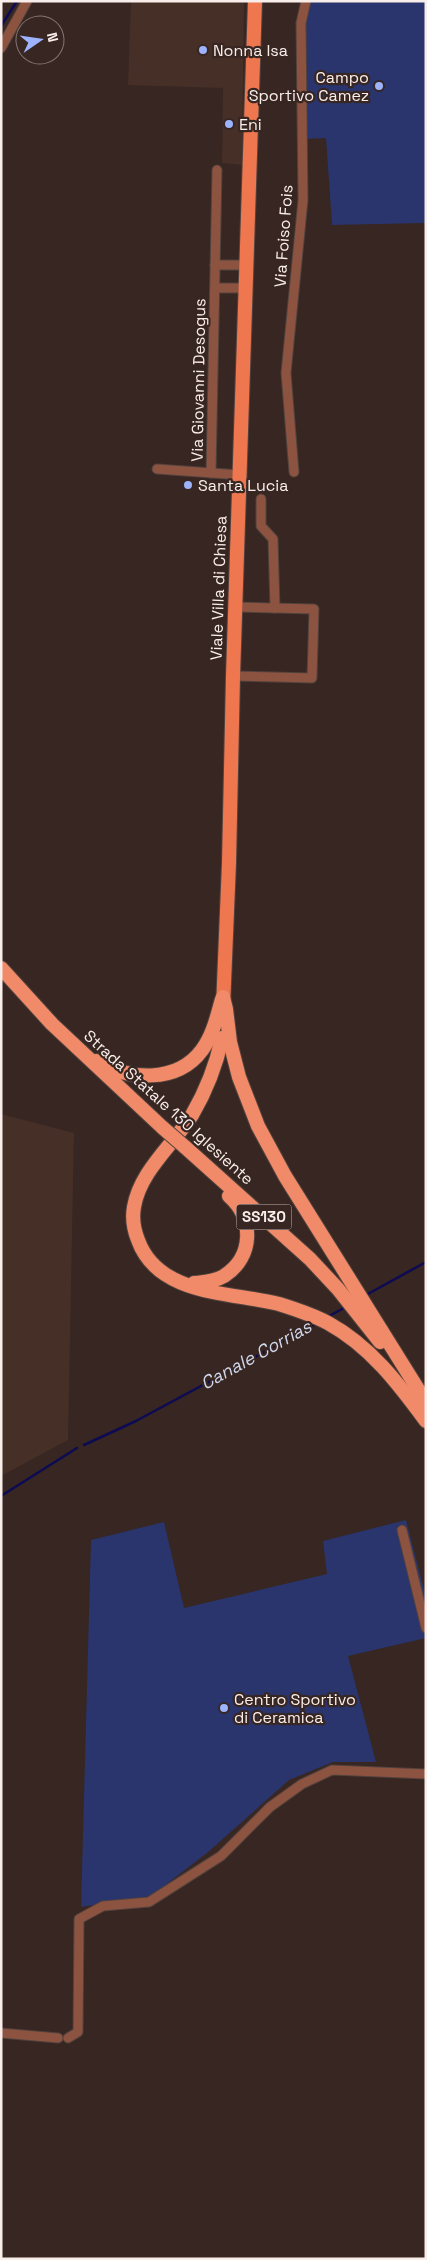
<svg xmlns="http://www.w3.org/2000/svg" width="427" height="2260" font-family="'Space Grotesk',sans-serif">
	<rect width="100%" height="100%" fill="#372621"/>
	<g fill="#462f27">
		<polygon points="131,1 244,1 242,165 222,163 223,88 128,85"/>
		<polygon points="1,1114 74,1133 68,1440 1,1476"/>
	</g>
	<g fill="#29356c">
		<polygon points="311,1 426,1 426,223 332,225 326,138 305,139 302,28"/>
		<polygon points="406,1520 426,1597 426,1638 348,1656 376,1762 333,1762 289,1780 207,1853 151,1896 81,1907 91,1540 164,1522 184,1608 327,1574 323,1541"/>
	</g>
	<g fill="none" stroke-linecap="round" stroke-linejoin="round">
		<g stroke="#0c0b54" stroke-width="2.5">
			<polyline points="1,26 17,1"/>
			<polyline points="366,1295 426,1262"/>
			<polyline points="327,1317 346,1307"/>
			<polyline points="84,1445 136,1421 318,1323"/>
			<polyline points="1,1496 77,1448"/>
		</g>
		<defs>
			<g id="minor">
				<polyline points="1,48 27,1"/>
				<polyline points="215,265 247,265"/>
				<polyline points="215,288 246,288"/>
				<polyline points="157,469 240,475"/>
				<polyline points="294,472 286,373 303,200 301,23 306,1"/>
				<polyline points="211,473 217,170"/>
				<polyline points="261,499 261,526 273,539 275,608"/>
				<polyline points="233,676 312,678 314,609 235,607"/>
				<polyline points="402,1530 426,1628"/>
				<polyline points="1,2033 58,2038"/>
				<polyline points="68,2038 78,2032 79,1919 103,1906 149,1902 221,1856 270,1807 302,1784 332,1770 426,1774"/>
			</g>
			<polyline id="primary" points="223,1007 229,863 233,676 255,1"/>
			<g id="trunk">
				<polyline points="1,968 52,1024 163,1128"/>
				<polyline points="223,997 226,1009 230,1042 239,1077 258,1126 285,1176 426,1402"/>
				<path d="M222,1038C216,1066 206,1091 192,1115C173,1145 140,1171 134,1207C132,1218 134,1230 138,1240C158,1296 231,1292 279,1304C295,1309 313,1315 328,1323C370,1346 398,1383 426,1421"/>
				<path d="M96,1061C128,1080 177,1084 202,1050C213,1035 217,1017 222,999"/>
				<polyline points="185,1147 310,1259 338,1289 380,1342"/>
				<path d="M194,1283C204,1282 214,1282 224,1276C254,1257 254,1218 229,1196"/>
			</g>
		</defs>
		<use href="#minor" stroke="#52423d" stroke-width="11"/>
		<use href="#primary" stroke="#52423d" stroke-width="16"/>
		<use href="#trunk" stroke="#52423d" stroke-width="16"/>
		<use href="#minor" stroke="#8d5341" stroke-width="9"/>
		<use href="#primary" stroke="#ee7750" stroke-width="14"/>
		<use href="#trunk" stroke="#f08a68" stroke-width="14"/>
		<defs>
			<polyline id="trunk-bridge" points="163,1128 185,1147"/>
		</defs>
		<use href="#trunk-bridge" stroke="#52423d" stroke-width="16" stroke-linecap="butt"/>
		<use href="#trunk-bridge" stroke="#f08a68" stroke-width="14"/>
	</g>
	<g fill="#9eb3fd" stroke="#372621" stroke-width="2">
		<circle cx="203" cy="50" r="5"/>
		<circle cx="379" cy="86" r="5"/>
		<circle cx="229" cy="124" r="5"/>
		<circle cx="188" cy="485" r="5"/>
		<circle cx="224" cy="1708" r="5"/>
	</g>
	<g text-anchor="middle" stroke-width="4.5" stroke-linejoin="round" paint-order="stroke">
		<rect fill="#372621" stroke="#c0b2ae" stroke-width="1" x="236.5" y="1204.5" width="55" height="25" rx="4"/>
		<g font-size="15" font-weight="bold" fill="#faeeeb">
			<text x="264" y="1222">SS130</text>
		</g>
		<g font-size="16" fill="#faeeeb" stroke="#372621" text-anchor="start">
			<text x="213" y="56">Nonna Isa</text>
			<text x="369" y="83" text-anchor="end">Campo<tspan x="369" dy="18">Sportivo Camez</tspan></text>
			<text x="239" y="130">Eni</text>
			<text x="198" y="491">Santa Lucia</text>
			<text x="234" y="1705">Centro Sportivo<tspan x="234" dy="18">di Ceramica</tspan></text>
		</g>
		<g font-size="16" fill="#faeeeb" stroke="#372621">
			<text transform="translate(283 236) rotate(-86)" y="6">Via Foiso Fois</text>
			<text transform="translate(198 380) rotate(-89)" y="6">Via Giovanni Desogus</text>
			<text transform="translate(218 588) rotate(-88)" y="6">Viale Villa di Chiesa</text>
			<text transform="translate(169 1107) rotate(42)" y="6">Strada Statale 130 Iglesiente</text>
		</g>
		<g font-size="18" font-style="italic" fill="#d0d7ec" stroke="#372621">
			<text transform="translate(256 1355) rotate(-29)" y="6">Canale Corrias</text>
		</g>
	</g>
	<rect width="427" height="2260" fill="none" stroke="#faeeeb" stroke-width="5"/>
	<g transform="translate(40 40) rotate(77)"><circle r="24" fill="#372621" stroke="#857672"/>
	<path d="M0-4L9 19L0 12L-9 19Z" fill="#9eb3fd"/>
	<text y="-8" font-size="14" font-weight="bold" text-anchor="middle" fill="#faeeeb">N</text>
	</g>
</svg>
